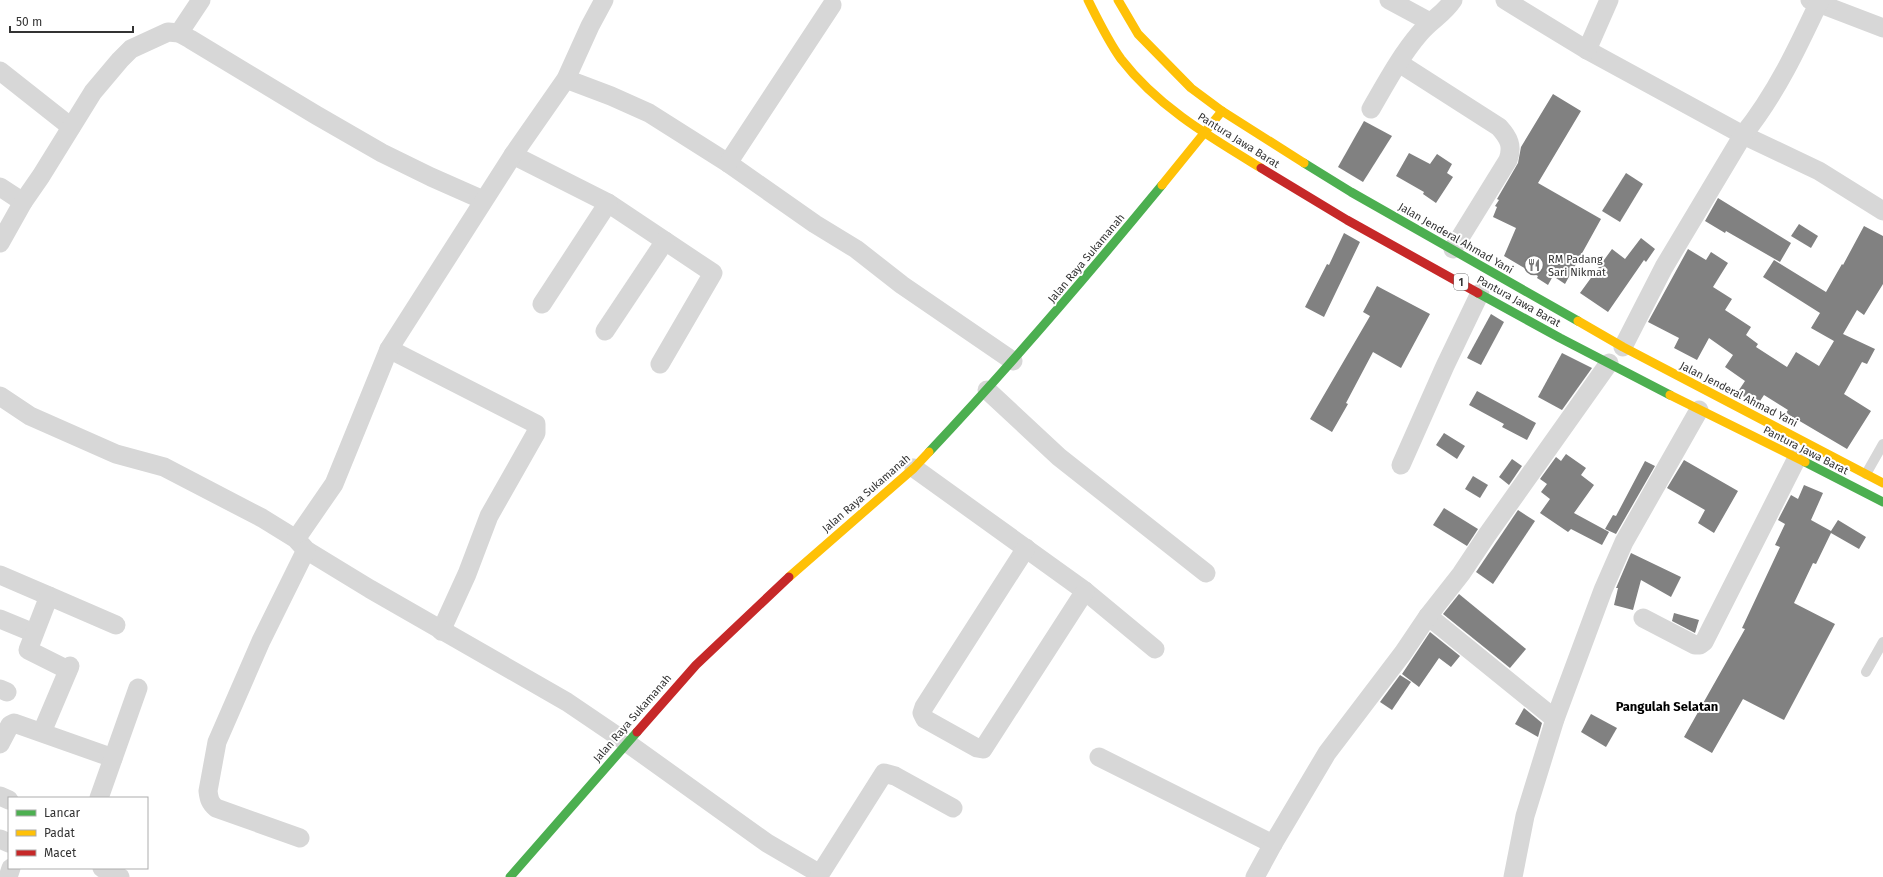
<svg xmlns="http://www.w3.org/2000/svg" width="1883" height="877" font-family="'Fira Sans',sans-serif">
	<rect width="100%" height="100%" fill="#fff"/>
	<g fill="#818181">
		<polygon points="1553,94 1581,111 1538,183 1601,219 1565,284 1553,276 1548,285 1537,278 1538,276 1504,256 1516,228 1493,217 1497,207 1495,206 1499,200 1497,199 1518,163 1521,147"/>
		<polygon points="1364,121 1392,136 1363,182 1338,167"/>
		<polygon points="1409,153 1430,164 1437,154 1452,164 1447,173 1453,177 1436,203 1423,194 1424,192 1396,176"/>
		<polygon points="1626,173 1643,184 1620,222 1602,211"/>
		<polygon points="1718,198 1791,243 1780,262 1726,231 1725,233 1705,221"/>
		<polygon points="1799,224 1818,236 1811,248 1791,236"/>
		<polygon points="1864,226 1883,236 1883,284 1864,315 1857,310 1843,334 1875,349 1867,364 1862,362 1844,394 1871,411 1847,449 1786,413 1788,410 1764,395 1758,404 1737,393 1745,381 1725,367 1733,355 1709,338 1697,360 1674,348 1679,338 1648,322 1688,249 1706,260 1711,252 1728,263 1713,287 1732,299 1725,310 1751,327 1746,335 1758,344 1756,347 1787,367 1796,352 1819,366 1834,341 1811,328 1820,313 1763,277 1774,260 1826,292 1842,264 1843,265"/>
		<polygon points="1344,233 1360,242 1324,317 1305,307 1327,264 1329,265"/>
		<polygon points="1641,238 1655,249 1646,262 1644,260 1608,312 1580,293 1612,249 1625,259"/>
		<polygon points="1377,286 1430,314 1401,368 1373,352 1346,403 1348,404 1332,432 1310,419 1370,316 1363,312"/>
		<polygon points="1491,314 1504,322 1481,365 1467,358"/>
		<polygon points="1562,353 1592,368 1562,410 1538,397"/>
		<polygon points="1477,391 1536,423 1527,440 1502,427 1504,424 1469,405"/>
		<polygon points="1444,433 1465,446 1457,459 1436,445"/>
		<polygon points="1566,454 1586,468 1581,475 1594,485 1574,513 1609,532 1602,545 1571,529 1568,532 1540,513 1550,499 1541,492 1547,484 1540,479 1556,457 1561,461"/>
		<polygon points="1512,459 1522,466 1509,485 1499,477"/>
		<polygon points="1684,460 1738,491 1714,533 1698,523 1705,510 1667,488"/>
		<polygon points="1645,461 1655,466 1616,534 1605,529 1613,515 1616,516"/>
		<polygon points="1473,476 1488,485 1480,498 1465,489"/>
		<polygon points="1804,485 1823,493 1811,520 1831,531 1838,520 1866,537 1859,549 1831,533 1816,564 1813,563 1794,603 1835,624 1784,720 1743,699 1712,753 1684,737 1745,629 1742,628 1780,547 1775,545 1785,524 1778,520 1791,495 1798,499"/>
		<polygon points="1444,508 1478,529 1467,546 1433,525"/>
		<polygon points="1518,510 1535,521 1493,584 1476,572"/>
		<polygon points="1631,553 1681,577 1671,597 1641,580 1633,610 1614,605 1618,588 1616,588"/>
		<polygon points="1459,594 1526,649 1510,668 1443,614"/>
		<polygon points="1674,613 1699,620 1695,633 1672,621"/>
		<polygon points="1430,632 1460,656 1451,667 1439,658 1419,687 1402,674"/>
		<polygon points="1400,675 1411,682 1392,710 1380,702"/>
		<polygon points="1524,708 1542,723 1538,737 1515,724"/>
		<polygon points="1591,714 1617,728 1606,747 1581,732"/>
	</g>
	<g fill="none" stroke-linecap="round" stroke-linejoin="round">
		<g stroke="#d7d7d7" stroke-width="10">
			<polyline points="1866,474 1883,444"/>
			<polyline points="1866,672 1883,642"/>
		</g>
		<g stroke="#d7d7d7" stroke-width="19">
			<polyline points="1389,0 1430,22"/>
			<polyline points="1505,0 1587,50 1743,135 1819,171 1883,211"/>
			<polyline points="1810,0 1883,28"/>
			<polyline points="179,33 201,0"/>
			<polyline points="1587,50 1609,0"/>
			<path d="M1399,63L1499,127C1509,138 1513,146 1508,160L1453,249"/>
			<polyline points="0,71 71,127"/>
			<polyline points="566,79 611,96 649,113 728,163 815,224 856,249 902,285 1013,361"/>
			<path d="M1371,109C1386,83 1401,55 1420,33C1432,19 1443,15 1453,0"/>
			<polyline points="513,155 608,203 713,273 660,364"/>
			<polyline points="728,163 832,5"/>
			<polyline points="0,187 23,202"/>
			<polyline points="0,243 23,202 41,176 93,92 120,60 131,49 168,32 179,33 190,39 316,115 382,153 431,177 483,200"/>
			<polyline points="542,304 608,203"/>
			<polyline points="605,331 665,241"/>
			<path d="M1623,347L1664,267L1743,135C1776,94 1798,47 1820,0"/>
			<polyline points="389,349 536,424 536,433 489,516 467,574 441,631"/>
			<polyline points="987,390 1059,457 1206,573"/>
			<polyline points="0,396 30,416 116,454 164,467 262,518 296,539 306,550 370,589 567,702 626,742 767,843 820,874 818,877"/>
			<polyline points="1401,465 1445,366 1480,293"/>
			<polyline points="914,468 1085,591 1155,649"/>
			<polyline points="296,539 334,484 389,349 513,155 566,79 590,26 604,0"/>
			<polyline points="1026,548 924,707 922,713 925,719 977,748 983,749 1085,591"/>
			<polyline points="0,575 49,596"/>
			<polyline points="1428,616 1555,719"/>
			<polyline points="1643,618 1695,645 1700,645 1704,642 1797,458"/>
			<polyline points="0,619 34,633"/>
			<polyline points="68,670 28,650 49,596 116,625"/>
			<polyline points="0,689 7,692"/>
			<polyline points="42,732 70,666"/>
			<polyline points="0,744 10,725 14,723 113,758"/>
			<polyline points="1099,757 1273,844"/>
			<polyline points="0,796 9,800"/>
			<polyline points="99,798 138,688"/>
			<path d="M300,838L216,808C210,803 209,799 208,791L217,742L261,641L306,550"/>
			<polyline points="0,839 9,843"/>
			<polyline points="102,868 120,877"/>
			<polyline points="820,874 884,773 895,776 953,808"/>
			<polyline points="8,877 11,868"/>
			<polyline points="1255,877 1273,844 1327,753 1403,653 1428,616 1461,574 1487,535 1609,363"/>
			<polyline points="1513,877 1525,816 1555,719 1603,590 1624,542 1699,410"/>
		</g>
		<g stroke="#4caf50" stroke-width="9">
			<polyline points="1304,163 1351,192 1578,321"/>
			<polyline points="1478,293 1560,338 1670,395"/>
			<path d="M929,452C1010,366 1087,276 1162,185"/>
			<polyline points="1805,462 1883,502"/>
			<polyline points="510,877 637,732"/>
		</g>
		<g stroke="#ffc107" stroke-width="9">
			<path d="M1088,0C1098,20 1108,41 1121,59C1158,107 1210,137 1261,168"/>
			<polyline points="1118,0 1138,34 1191,88 1222,111 1304,163"/>
			<polyline points="1162,185 1222,111"/>
			<polyline points="1578,321 1623,347 1883,483"/>
			<polyline points="1670,395 1805,462"/>
			<polyline points="789,577 914,468 929,452"/>
		</g>
		<g stroke="#c62828" stroke-width="9">
			<polyline points="1261,168 1347,220 1478,293"/>
			<polyline points="637,732 696,665 789,577"/>
		</g>
	</g>
	<defs>
		<symbol id="restaurant-ring" viewBox="-11 -11 22 22"><circle r="9.5" fill="#fff" stroke="#7a7a7a" stroke-width="1.5"/><path d="M-5-6h1v4h1v-4h1v4h1v-4h1v5L-1.5 .5V6h-2V.5L-5-1ZM5-6V6H3V1.5H1.5Q1.5-4 5-6Z" fill="#7a7a7a"/></symbol>
	</defs>
	<g fill-rule="evenodd">
		<use href="#restaurant-ring" x="1523" y="254" width="22" height="22"/>
	</g>
	<g text-anchor="middle" stroke-width="4" stroke-linejoin="round" paint-order="stroke">
		<rect fill="#fff" stroke="#707070" stroke-width="1" x="1454" y="274" width="14" height="16" rx="3"/>
		<g font-size="10" font-weight="bold" fill="#333">
			<text x="1461" y="286">1</text>
		</g>
		<g font-size="11" fill="#333" stroke="#fff">
			<text transform="translate(1239 140) rotate(32)" y="4">Pantura Jawa Barat</text>
			<text transform="translate(1456 238) rotate(30)" y="4">Jalan Jenderal Ahmad Yani</text>
			<text transform="translate(1086 258) rotate(-50)" y="4">Jalan Raya Sukamanah</text>
			<text transform="translate(1519 301) rotate(29)" y="4">Pantura Jawa Barat</text>
			<text transform="translate(1739 394) rotate(27)" y="4">Jalan Jenderal Ahmad Yani</text>
			<text transform="translate(1806 450) rotate(27)" y="4">Pantura Jawa Barat</text>
			<text transform="translate(866 493) rotate(-41)" y="4">Jalan Raya Sukamanah</text>
			<text transform="translate(632 718) rotate(-49)" y="4">Jalan Raya Sukamanah</text>
		</g>
		<g font-size="11" fill="#333" stroke="#fff" text-anchor="start">
			<text x="1548" y="263">RM Padang<tspan x="1548" dy="13">Sari Nikmat</tspan></text>
		</g>
		<g font-size="13" font-weight="bold" fill="#000" stroke="#fff">
			<text x="1667" y="711">Pangulah Selatan</text>
		</g>
	</g>
	<rect x="8" y="797" width="140" height="72" fill="#ffffff" stroke="#adadad"/>
	<rect x="16" y="810" width="20" height="6" fill="#4caf50" stroke="#adadad"/>
	<text x="44" y="817" font-size="12" fill="#333333">Lancar</text>
	<rect x="16" y="830" width="20" height="6" fill="#ffc107" stroke="#adadad"/>
	<text x="44" y="837" font-size="12" fill="#333333">Padat</text>
	<rect x="16" y="850" width="20" height="6" fill="#c62828" stroke="#adadad"/>
	<text x="44" y="857" font-size="12" fill="#333333">Macet</text>
	<path d="M10 26v6h123v-6" fill="none" stroke="#333333" stroke-width="2"/>
	<text x="16" y="26" font-size="12" fill="#333333" stroke="#ffffff" stroke-width="3" paint-order="stroke">50 m</text>
</svg>
